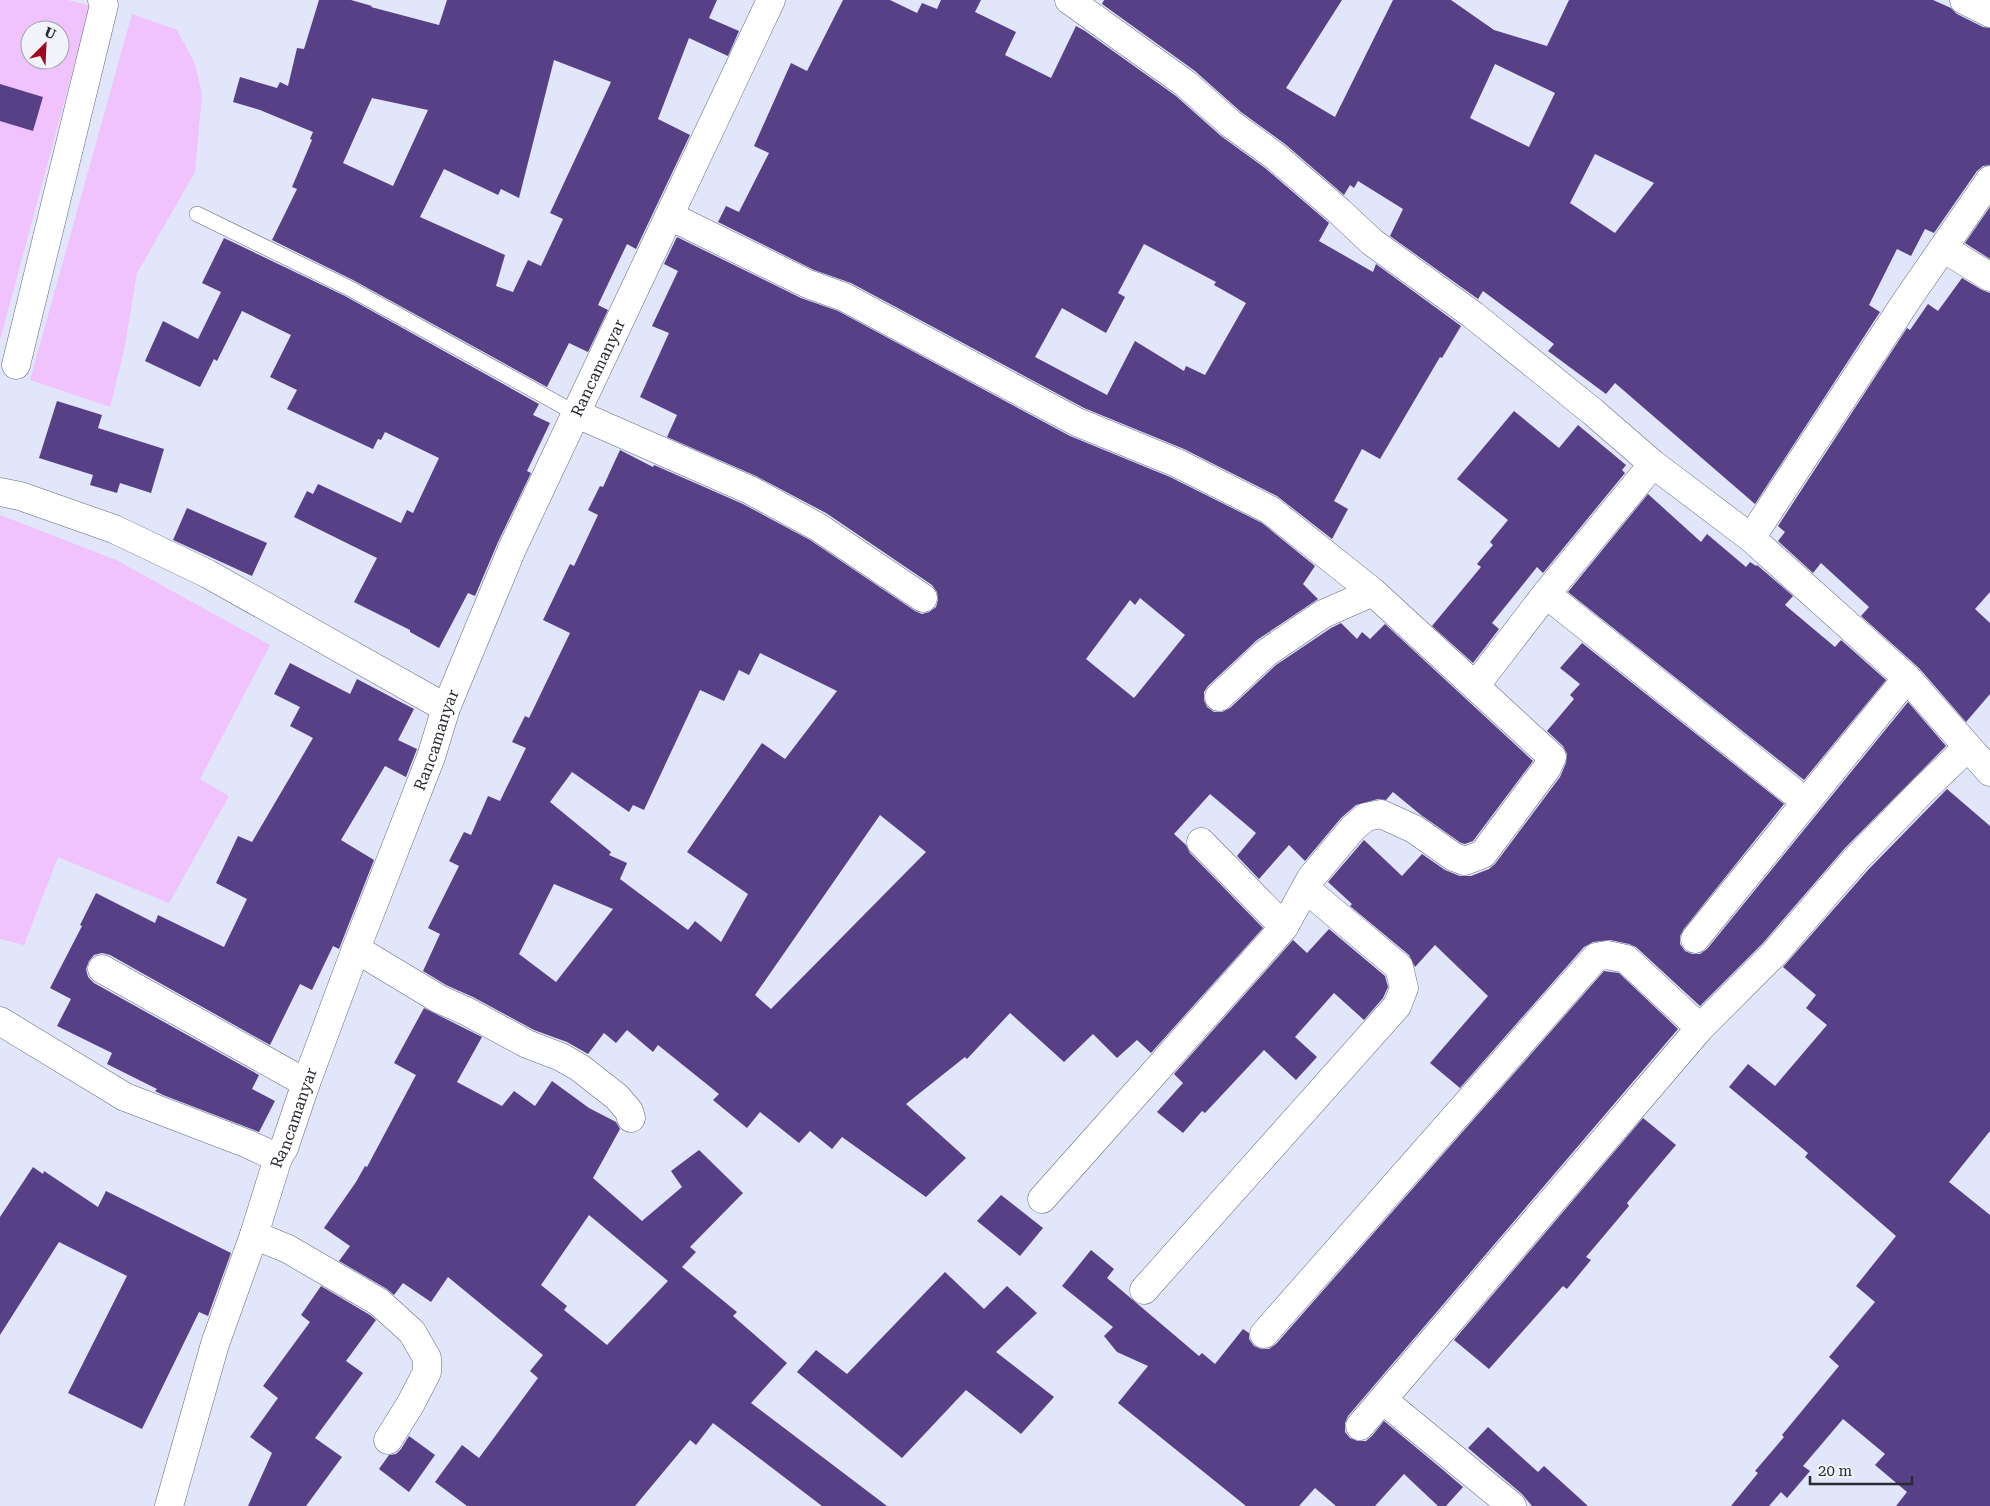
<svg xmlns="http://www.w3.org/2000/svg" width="1990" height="1506" font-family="'Roboto Serif',serif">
	<rect width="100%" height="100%" fill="#e1e6fb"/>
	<g fill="#f0c2fe" fill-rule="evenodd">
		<path d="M0,0H68L90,6L0,340ZM30,30H60V60H30Z"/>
		<polygon points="132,14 177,30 195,64 202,95 195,172 137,273 124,350 110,407 30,380"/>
		<polygon points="0,515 116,560 270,645 200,779 229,796 169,903 58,857 24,945 0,939"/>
	</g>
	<g fill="#574086" fill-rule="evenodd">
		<path d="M319,0H351L372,6L371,7L439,25L447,0H717L709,18L739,31L728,56L689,38L658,119L690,135L636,249L627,244L598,305L608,310L588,352L569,343L547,387L353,280L272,240L297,189L292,187L312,140L310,139L313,132L260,110L233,102L240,77L277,88L280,82L288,86L297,48L304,49ZM554,60L611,82L550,213L563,219L541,266L528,260L513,292L496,286L505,255L420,217L444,169L498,195L501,189L519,198ZM372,98L428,110L393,186L343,163Z"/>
		<path d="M843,0H890L917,13L922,3L937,9L941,0H981L975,12L1016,32L1005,55L1051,78L1076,26L1085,31L1176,96L1221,136L1265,168L1329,223L1319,241L1373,272L1376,264L1461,326L1442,358L1440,357L1380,459L1362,449L1334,501L1348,509L1332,539L1277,496L1184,449L1084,408L851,283L814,270L718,222L726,206L739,212L769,153L754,146L791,63L807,71ZM1144,244L1216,282L1214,285L1246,303L1205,375L1186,366L1184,371L1135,341L1107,395L1035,357L1062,308L1106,333L1125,297L1118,293Z"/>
		<path d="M1104,0H1342L1286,88L1335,117L1393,0H1451L1494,30L1547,46L1569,0H1933L1951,8L1957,14L1983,27L1990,28V165L1983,166L1977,171L1934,233L1925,229L1911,256L1897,249L1869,305L1880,312L1755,504L1615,383L1606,394L1548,351L1554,344L1483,291L1478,299L1390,236L1403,209L1358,181L1354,188L1350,185L1344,195L1285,144L1241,112L1195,71L1102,4ZM1495,64L1555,93L1529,147L1470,118ZM1595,154L1654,183L1615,233L1570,203Z"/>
		<polygon points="0,84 43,97 33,131 0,121"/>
		<polygon points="1990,207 1990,259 1965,243"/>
		<path d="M677,237L801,298L838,311L1070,436L1170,477L1262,523L1315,566L1303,584L1318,599L1257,640L1208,686L1204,692V700L1207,707L1214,712H1222L1230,708L1276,665L1331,628L1341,623L1357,639L1362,632L1370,639L1385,624L1533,761L1473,841L1465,844L1461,843L1421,815L1393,792L1386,800L1378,799L1356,805L1341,818L1305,861L1289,845L1259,879L1237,856L1256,833L1210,794L1174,834L1186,845L1190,853L1263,928L1151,1053L1137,1040L1117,1058L1093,1034L1064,1062L1010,1013L967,1059L965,1057L906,1104L966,1158L926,1197L842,1137L832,1149L810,1131L799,1143L760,1112L747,1128L713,1100L719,1094L658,1045L653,1052L627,1030L616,1043L604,1033L588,1054L567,1042L534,1030L473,997L446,985L423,971L440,934L428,928L459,866L449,861L464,832L471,835L488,796L500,801L526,748L512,742L525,716L529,718L570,633L543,620L570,564L574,566L598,515L588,510L600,486L603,487L620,450L653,467L654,465L743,504L810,540L915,611L922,614L929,612L936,607L938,600L937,592L932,585L826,513L756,476L667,437L677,415L640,397L669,333L652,326L678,271L664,264ZM1140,598L1185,635L1134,698L1086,659L1130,600L1135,605ZM760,653L837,691L785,759L762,743L687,852L748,894L721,942L695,921L688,930L620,879L627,863L609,855L611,852L550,802L572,772L629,812L633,805L644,810L700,690L724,701L739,670L749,675ZM880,815L926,852L771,1009L755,995ZM554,884L613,909L556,982L519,954Z"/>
		<polygon points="224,238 345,296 539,404 533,415 550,423 527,471 531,473 498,542 478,589 475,596 468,593 439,648 410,632 410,630 354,602 377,558 294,517 307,491 313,494 318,484 401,523 407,510 413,513 439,458 385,432 381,440 378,439 373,449 287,409 297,390 270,377 291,335 242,311 217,361 214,359 200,387 145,361 163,321 198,339 221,292 202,283"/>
		<polygon points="1962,278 1982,290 1990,293 1990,592 1975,609 1990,623 1990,694 1966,722 1919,668 1861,616 1869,607 1821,563 1813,573 1778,541 1785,532 1778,526 1907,328 1910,330 1928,304 1938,311"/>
		<polygon points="57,401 102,415 98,428 164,449 151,493 120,483 117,493 90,485 93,475 39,458"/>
		<polygon points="1514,411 1559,448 1578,425 1626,465 1622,470 1625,473 1543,573 1537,567 1492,623 1499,629 1473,663 1432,626 1481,567 1477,564 1493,545 1490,542 1508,520 1457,479"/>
		<polygon points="1648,494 1701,542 1707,534 1746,567 1750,562 1756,566 1757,565 1793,596 1785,605 1835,647 1841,640 1886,680 1804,780 1568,592"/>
		<polygon points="187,508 267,543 252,576 173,540"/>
		<polygon points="1582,643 1784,804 1683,930 1680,936 1680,944 1685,951 1692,954 1700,954 1707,949 1908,702 1946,746 1845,848 1763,943 1700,1006 1636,947 1629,944 1610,940 1593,942 1584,947 1460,1088 1430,1063 1488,996 1435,945 1415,967 1409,955 1350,906 1352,904 1328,882 1364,840 1402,876 1422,854 1445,870 1460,876 1471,876 1489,869 1495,864 1560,777 1566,763 1567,754 1563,746 1547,731 1574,699 1570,695 1580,684 1560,668"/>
		<polygon points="290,663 350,694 357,679 414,709 398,740 417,749 406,777 385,766 341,840 374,860 339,949 333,946 312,990 300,984 270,1045 110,955 102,953 94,955 89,961 86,969 88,977 94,983 259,1075 252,1089 275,1101 259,1132 163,1095 155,1091 157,1089 107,1064 112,1053 57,1026 71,999 50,988 82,926 80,925 96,893 155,923 158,915 224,947 247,899 216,883 238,836 252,842 313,738 290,726 300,707 274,694"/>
		<polygon points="1947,789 1990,826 1990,1131 1949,1182 1990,1215 1990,1506 1896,1506 1907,1492 1875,1465 1885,1454 1843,1419 1803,1466 1810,1471 1787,1498 1781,1492 1769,1506 1731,1506 1758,1473 1755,1471 1784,1437 1782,1435 1839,1366 1829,1357 1875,1302 1856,1286 1896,1236 1805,1157 1808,1153 1729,1087 1748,1064 1775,1086 1827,1025 1806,1008 1816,995 1783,967 1868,870"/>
		<polygon points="1329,929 1385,976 1388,987 1383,998 1364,1020 1334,993 1295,1037 1317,1057 1296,1080 1264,1050 1205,1113 1202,1111 1183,1133 1157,1112 1183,1083 1174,1074 1293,940 1307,953"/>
		<polygon points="1604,971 1619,973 1678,1029 1348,1416 1345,1423 1345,1432 1350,1438 1358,1441 1366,1441 1372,1436 1384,1421 1442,1469 1463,1487 1446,1506 1438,1506 1404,1474 1375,1506 1336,1506 1315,1488 1299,1506 1246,1506 1118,1403 1148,1366 1117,1352 1104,1336 1113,1327 1062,1286 1091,1250 1114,1269 1107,1278 1199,1356 1202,1353 1215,1364 1243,1329 1249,1333 1249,1339 1254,1346 1261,1349 1269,1349 1276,1344"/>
		<path d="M424,1008L482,1037L457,1082L502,1106L514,1091L535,1106L552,1081L589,1108L616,1122L620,1129L593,1178L642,1221L682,1187L671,1171L699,1150L743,1193L690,1247L696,1252L682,1267L737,1312L733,1316L787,1363L751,1403L887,1506H822L713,1423L696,1445L690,1440L635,1506H467L435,1482L462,1445L479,1458L538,1378L530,1371L543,1355L448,1277L431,1302L403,1283L394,1295L387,1289L339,1261L350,1246L324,1228L356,1182L365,1166L367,1167L416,1075L394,1063ZM589,1215L668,1281L607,1345L564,1310L567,1306L541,1285Z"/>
		<polygon points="1643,1118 1676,1145 1627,1203 1629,1206 1586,1257 1591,1260 1567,1289 1563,1286 1489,1369 1454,1340"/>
		<polygon points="33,1167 43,1174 44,1171 98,1207 106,1191 231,1253 208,1316 199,1312 142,1429 68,1393 127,1276 59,1242 0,1335 0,1217"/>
		<polygon points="1001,1195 1043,1228 1020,1256 977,1221"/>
		<polygon points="945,1272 984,1309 1007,1286 1037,1313 996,1352 1054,1397 1021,1434 966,1390 902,1458 797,1372 816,1350 847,1374"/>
		<polygon points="321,1286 370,1315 376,1320 346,1361 363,1373 315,1438 342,1457 306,1506 248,1506 272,1453 250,1437 278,1398 263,1386 310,1322 301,1315"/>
		<polygon points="1488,1427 1538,1472 1544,1466 1588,1506 1532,1506 1522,1494 1468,1448"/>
		<polygon points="409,1436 435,1455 409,1492 379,1469 389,1455 396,1454 401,1449"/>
	</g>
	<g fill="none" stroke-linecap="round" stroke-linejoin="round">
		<defs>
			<polyline id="lane" points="197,214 349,288 577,414"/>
			<g id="street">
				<polyline points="1069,0 1186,84 1231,124 1275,156 1339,211 1372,242 1473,315 1593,412 1653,464 1751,538 1907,678 1990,772"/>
				<polyline points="1964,0 1990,13"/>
				<polyline points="670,216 808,284 844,297 1077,422 1177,463 1270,510 1373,592 1552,757 1547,768 1483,854 1465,861 1454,857 1414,829 1381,814 1366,817 1353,828 1311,878 1284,927 1201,842"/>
				<polyline points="1943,248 1990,277"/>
				<polyline points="16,365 104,5 102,0"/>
				<polyline points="577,414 750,490 818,527 923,598"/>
				<polyline points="0,492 20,496 114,529 208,574 446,708"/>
				<polyline points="1751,538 1907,300 1990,180"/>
				<polyline points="1546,594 1806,802"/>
				<polyline points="1476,685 1546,594 1653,464"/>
				<polyline points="1219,697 1266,653 1323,614 1373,592"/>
				<polyline points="1695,939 1907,678"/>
				<polyline points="356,949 439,999 466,1011 527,1044 561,1057 580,1068 617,1097 629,1111 631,1118"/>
				<polyline points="102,969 306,1083"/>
				<polyline points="0,1021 125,1097 248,1144 278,1158"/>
				<polyline points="1042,1199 1284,927"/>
				<polyline points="254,1235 288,1249 379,1302 412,1332 427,1358 427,1372 410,1405 388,1440"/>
				<polyline points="1144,1290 1397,1006 1404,988 1399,967 1306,889"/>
				<polyline points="1264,1334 1596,957 1607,955 1626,959 1700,1028"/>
				<polyline points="1394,1409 1512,1506"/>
				<polyline points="1360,1426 1700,1028 1774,954 1856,859 1924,789 1968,747"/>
			</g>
			<g id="secondary">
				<path id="s1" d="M169,1506L215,1344L254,1235L278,1158L284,1148L306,1083L356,949L431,757L446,708L512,549L771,0"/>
			</g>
		</defs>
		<use href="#lane" stroke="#656a7b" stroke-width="16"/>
		<use href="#street" stroke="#656a7b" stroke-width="29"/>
		<use href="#secondary" stroke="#656a7b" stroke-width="29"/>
		<use href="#lane" stroke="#fff" stroke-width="15"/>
		<use href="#street" stroke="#fff" stroke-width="28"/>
		<use href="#secondary" stroke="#fff" stroke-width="28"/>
	</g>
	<g text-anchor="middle" stroke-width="5" stroke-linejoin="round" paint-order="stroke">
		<g font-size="16" fill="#292b33" stroke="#f2f4fc">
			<text dy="6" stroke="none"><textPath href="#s1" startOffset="1218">Rancamanyar</textPath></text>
			<text dy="6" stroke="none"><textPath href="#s1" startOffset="812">Rancamanyar</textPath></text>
			<text dy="6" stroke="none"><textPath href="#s1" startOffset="408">Rancamanyar</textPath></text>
		</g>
	</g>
	<g transform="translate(45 45) rotate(24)"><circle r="24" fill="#f2f4fc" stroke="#a2a4ac"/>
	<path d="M0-4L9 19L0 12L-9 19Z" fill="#a2051d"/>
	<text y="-8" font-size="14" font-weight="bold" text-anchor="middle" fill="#292b33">U</text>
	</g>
	<path d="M1810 1476v8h102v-8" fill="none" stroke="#292b33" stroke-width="2.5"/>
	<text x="1818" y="1476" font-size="15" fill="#292b33" stroke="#f2f4fc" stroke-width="4" paint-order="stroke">20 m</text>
</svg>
